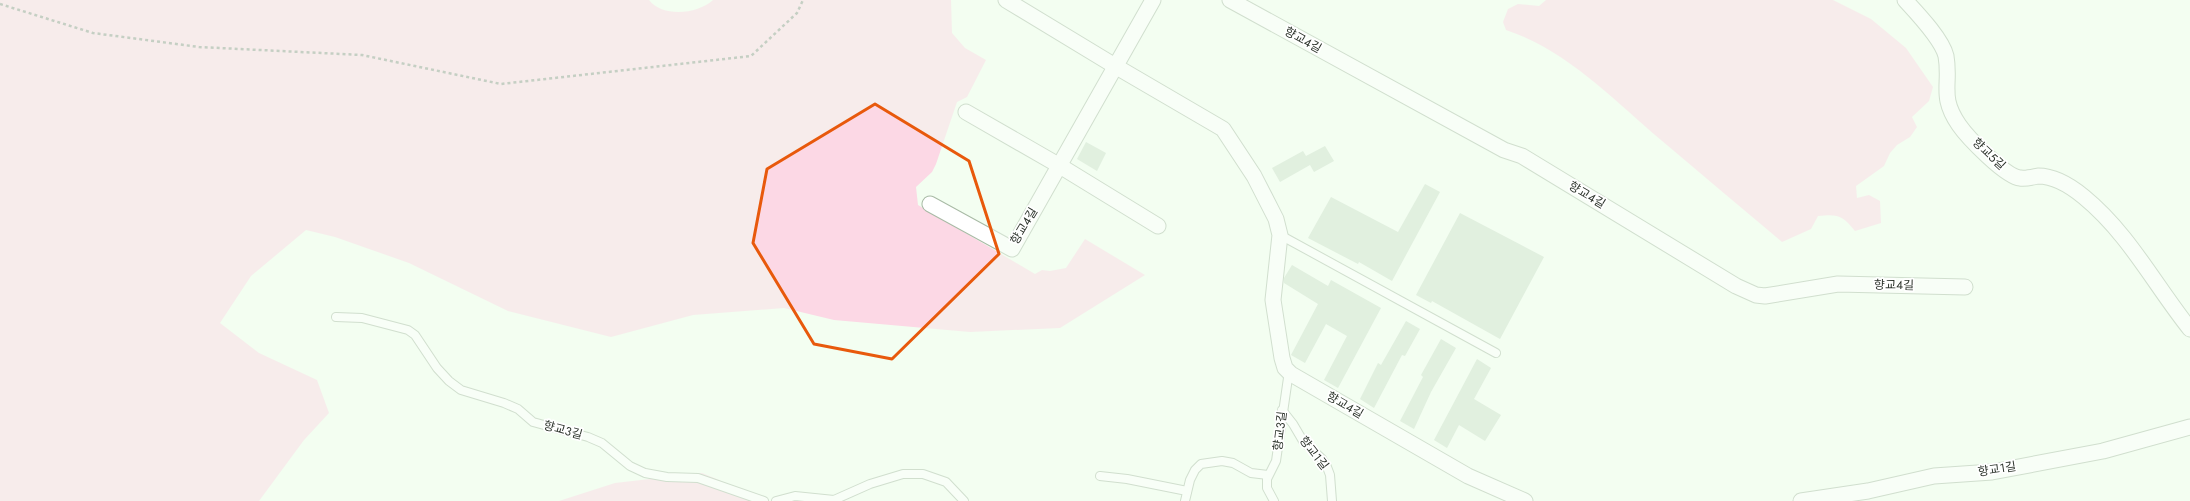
<svg xmlns="http://www.w3.org/2000/svg" width="2190" height="501" font-family="Jost,'Noto Sans KR',sans-serif">
	<rect width="100%" height="100%" fill="#f3fef1"/>
	<g fill="#fcd8e5">
		<path d="M0,0H649C663,18 698,14 713,0H951L952,33L965,48L986,60L967,97L957,102L936,164L932,172L916,187L918,205L1035,274L1042,270L1050,271L1066,268L1085,239L1145,275L1060,328L970,332L834,320L784,308L693,315L611,337L508,311L409,263L335,237L306,230L251,276L220,323L259,353L317,380L329,413L304,440L259,501H0Z"/>
		<path d="M1546,0H1833L1871,19L1906,48L1933,87L1929,101L1912,117L1917,127L1910,137L1897,145L1890,153L1884,166L1856,186L1857,198L1869,195L1880,201L1881,223L1855,231C1842,215 1838,214 1818,216L1811,229L1782,242C1742,208 1701,174 1661,140C1614,100 1567,50 1506,30L1503,22L1508,9L1518,4L1539,6Z"/>
		<polygon points="702,473 748,492 752,501 559,501 615,483"/>
	</g>
	<g fill="#ccdfca">
		<polygon points="1086,142 1106,153 1097,171 1077,159"/>
		<polygon points="1325,146 1334,161 1314,172 1310,165 1280,182 1272,168 1303,151 1306,156"/>
		<polygon points="1425,184 1440,192 1392,281 1359,262 1358,264 1308,238 1331,197 1398,232"/>
		<polygon points="1460,213 1544,257 1500,339 1432,301 1431,303 1416,295"/>
		<polygon points="1292,265 1328,286 1331,280 1381,308 1338,388 1324,380 1347,336 1326,324 1305,363 1291,355 1318,304 1284,283 1284,278"/>
		<polygon points="1406,321 1420,329 1405,356 1402,355 1374,408 1360,399 1378,363 1381,365"/>
		<polygon points="1441,339 1456,348 1431,392 1414,429 1400,421 1423,377 1421,375"/>
		<polygon points="1477,359 1491,368 1474,399 1501,415 1485,441 1459,425 1447,448 1434,440"/>
	</g>
	<g fill="none" stroke-linecap="round" stroke-linejoin="round">
		<defs>
			<g id="lane">
				<polyline points="1280,235 1496,353"/>
				<polyline points="336,317 362,318 408,330 415,335 437,368 449,381 461,390 504,403 518,409 533,422 588,437 602,443 630,466 645,473 667,477 698,478 764,501"/>
				<polyline points="1282,410 1293,424 1303,441 1322,459 1327,467 1330,475 1332,501"/>
				<polyline points="1100,476 1127,479 1187,491"/>
				<polyline points="776,501 795,496 834,500 870,484 903,474 923,474 946,482 964,501"/>
				<polyline points="1185,501 1190,480 1195,470 1201,464 1222,461 1233,463 1251,473 1268,475"/>
				<polyline points="1274,501 1267,488 1267,479 1276,461 1289,371"/>
			</g>
			<g id="street">
				<polyline points="1006,0 1115,66 1223,129 1254,176 1276,219 1280,235 1273,300 1282,358 1285,368 1291,374 1468,476 1525,501"/>
				<polyline points="1230,0 1504,150 1522,156 1736,286 1756,295 1765,296 1838,284 1965,287"/>
				<path d="M1905,0C1917,13 1942,39 1946,56C1951,85 1939,96 1959,125C1968,138 2006,177 2020,178C2026,179 2033,177 2038,176C2055,176 2072,187 2084,197C2129,234 2154,284 2190,329"/>
				<polyline points="966,112 1060,166 1158,226"/>
				<polyline points="930,204 1012,249 1153,0"/>
				<polyline points="1801,501 1868,491 1934,476 1992,472 2103,451 2190,427"/>
			</g>
		</defs>
		<use href="#lane" stroke="#a8baa5" stroke-width="10"/>
		<use href="#street" stroke="#a8baa5" stroke-width="17"/>
		<polyline stroke="#8e978d" stroke-width="2.5" stroke-dasharray="3 3" stroke-linecap="butt" points="0,4 93,33 199,47 362,55 501,84 751,56 797,13 803,0"/>
		<use href="#lane" stroke="#fff" stroke-width="8"/>
		<use href="#street" stroke="#fff" stroke-width="15"/>
	</g>
	<path d="M0 0H2190V501H0ZM875,104L969,161L999,254L892,359L814,344L753,243L767,169Z" fill="#f3fef1" fill-opacity=".55" fill-rule="evenodd"/>
	<path fill="none" stroke="#e8590c" stroke-width="3" stroke-linejoin="round" d="M875,104L969,161L999,254L892,359L814,344L753,243L767,169Z"/>
	<g text-anchor="middle" stroke-width="3.5" stroke-linejoin="round" paint-order="stroke">
		<g font-size="12" fill="#2d342c" stroke="#fff">
			<text transform="translate(1303 40) rotate(29)" y="4">향교4길</text>
			<text transform="translate(1989 154) rotate(43)" y="4">향교5길</text>
			<text transform="translate(1587 195) rotate(31)" y="4">향교4길</text>
			<text transform="translate(1024 226) rotate(-59)" y="4">향교4길</text>
			<text transform="translate(1894 285) rotate(1)" y="4">향교4길</text>
			<text transform="translate(1345 405) rotate(30)" y="4">향교4길</text>
			<text transform="translate(563 430) rotate(15)" y="4">향교3길</text>
			<text transform="translate(1280 431) rotate(-83)" y="4">향교3길</text>
			<text transform="translate(1314 453) rotate(52)" y="4">향교1길</text>
			<text transform="translate(1997 469) rotate(-9)" y="4">향교1길</text>
		</g>
	</g>
</svg>
